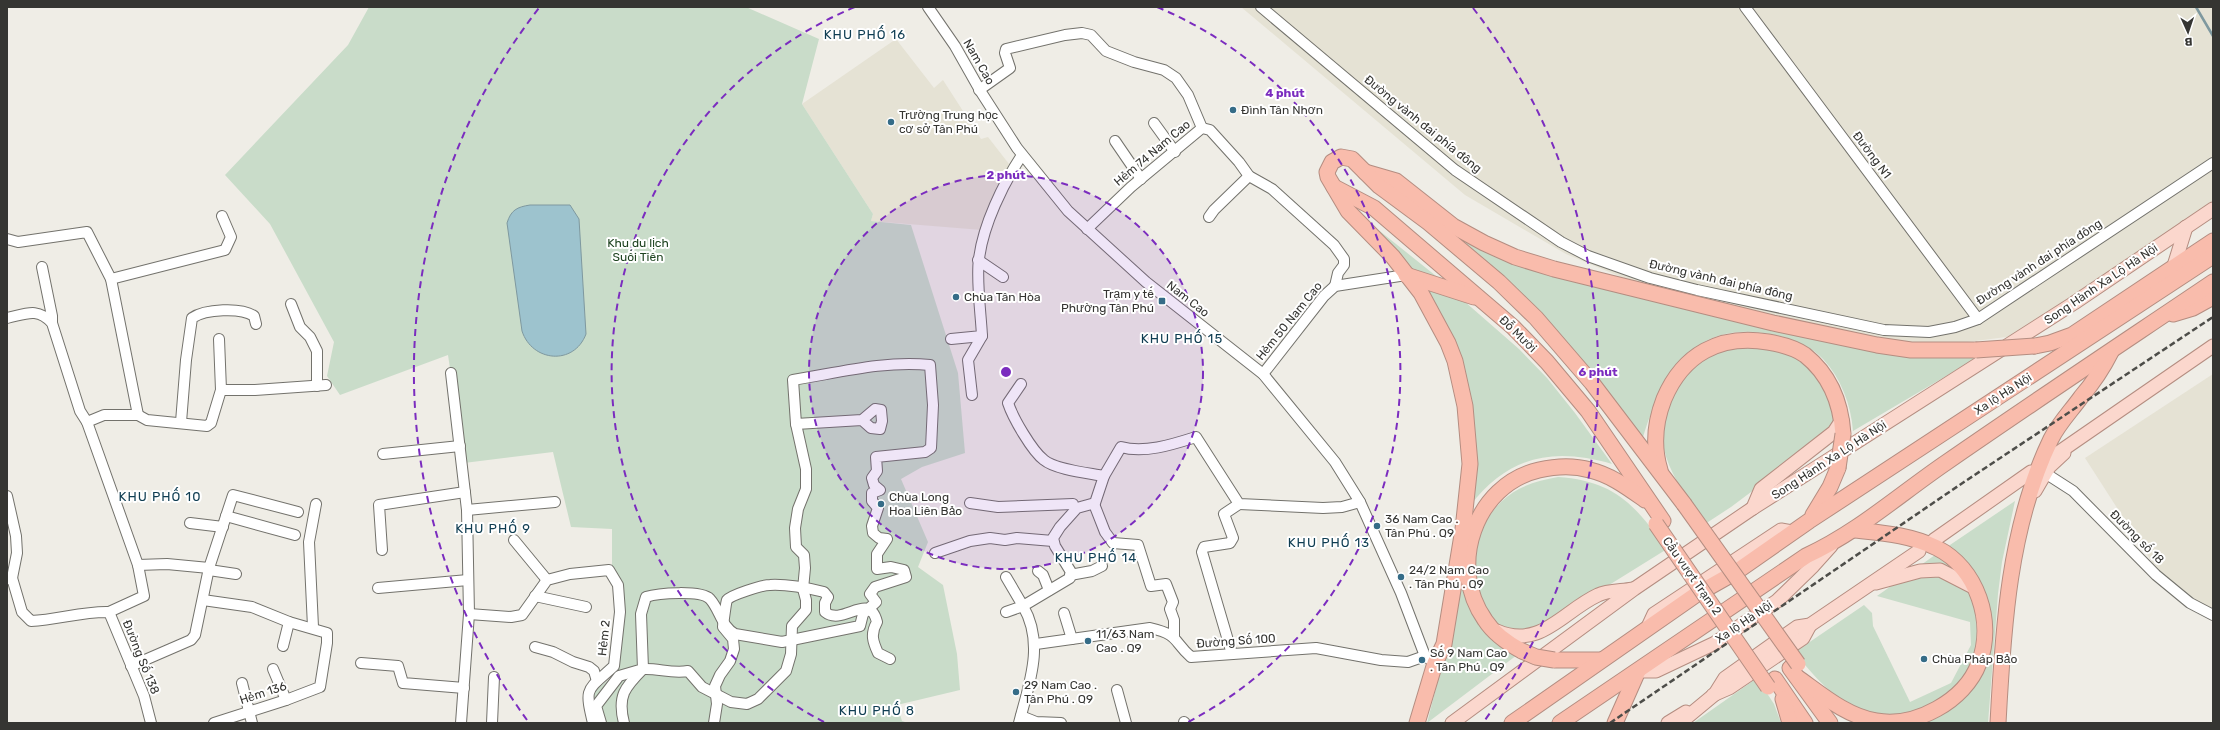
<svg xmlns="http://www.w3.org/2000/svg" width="2220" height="730" font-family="Rubik,sans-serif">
	<rect width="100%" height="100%" fill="#efede6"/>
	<g fill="#e5e2d4">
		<polygon points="1241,7 2213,7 2213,201 2014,336 1929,347 1841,333 1626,279 1566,254 1465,195"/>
		<polygon points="896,39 934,88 943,80 981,139 988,137 1009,164 982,230 871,221 873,214 802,104"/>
		<polygon points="2213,374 2213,607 2209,608 2190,599 2157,570 2085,458"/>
	</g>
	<g fill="#c9dcc9">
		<polygon points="369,7 746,7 819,39 802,104 873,214 871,221 911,225 958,373 965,453 922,467 901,479 928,542 918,567 943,585 957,654 960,690 897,705 902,721 908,723 595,723 588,696 617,673 621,583 612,565 612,529 571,527 553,452 464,463 448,355 340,395 327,376 334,342 270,224 225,175 348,45"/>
		<polygon points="1356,212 1446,284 1411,272"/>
		<path d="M1441,225L1501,258L1546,275L1592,286L1867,350L1980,356L1853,431C1851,405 1841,378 1823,359C1796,331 1726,320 1696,348C1691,353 1686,362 1682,368C1673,382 1660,396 1653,411C1648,419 1646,428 1643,437L1640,438Z"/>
		<path d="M1420,284L1464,301L1519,349L1547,378L1575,413L1612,464C1553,447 1508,456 1470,506L1468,406Z"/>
		<path d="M1739,345C1752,347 1766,347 1778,350C1816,362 1826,390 1836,423L1832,431L1731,507L1705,524C1690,502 1670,476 1664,449C1657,411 1685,362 1721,349C1727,347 1733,347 1739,345Z"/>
		<path d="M1558,477C1615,481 1635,505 1667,549L1527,636C1519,634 1504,632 1498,627C1495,624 1492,618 1490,614C1467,580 1471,531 1501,502C1517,486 1537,481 1558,477Z"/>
		<polygon points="2015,501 2002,562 1998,594 1988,723 1913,723 1947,707 1990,631 1947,547"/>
		<path d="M1935,555C1942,560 1950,564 1955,569C1964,578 1970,593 1973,604C1979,625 1980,650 1969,669C1949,703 1905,723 1867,712C1837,703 1813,676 1795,652L1864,605L1872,613L1873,626L1910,702L1951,683L1971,645L1970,622L1877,596Z"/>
		<polygon points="1459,571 1463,582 1517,655 1427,723 1444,657"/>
		<polygon points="1757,678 1774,704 1781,723 1693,723"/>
	</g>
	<path fill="#9dc3ce" stroke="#7e989f" d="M530,205H570L579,219L586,334C574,366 532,362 522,331L507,223C511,210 517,207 530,205Z"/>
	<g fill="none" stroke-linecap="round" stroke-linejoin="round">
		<polyline stroke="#7e989f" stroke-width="2.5" points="2196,7 2213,36"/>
		<defs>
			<g id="minor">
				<polyline points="928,7 955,46 981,92 1017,148 1068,211 1146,282 1263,374 1335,462 1360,502 1401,593 1425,656 1435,663"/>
				<polyline points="1261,7 1455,170 1561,242 1588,256 1650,278 1697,290 1884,330 1929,332 1955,327 1978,319 2213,163"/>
				<polyline points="1745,7 1978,319"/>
				<polyline points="979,90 1010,68 1005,53 1006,49 1065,35 1082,33 1091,35 1106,51 1134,62 1164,70 1176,78 1188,95 1202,128"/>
				<polyline points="1154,123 1175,152"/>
				<polyline points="1115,141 1141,179"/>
				<polyline points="1209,217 1214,210 1249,176"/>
				<polyline points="1087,229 1131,187 1202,128 1210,130 1239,162 1249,176 1272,189 1334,245 1344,259 1344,265 1338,273 1335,286"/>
				<polyline points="7,239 18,242 87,232 111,279 138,415 104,415 87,422"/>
				<polyline points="978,260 1003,277"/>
				<polyline points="42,267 52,316 52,323"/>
				<polyline points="111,279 225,250 231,237 222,216"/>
				<polyline points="291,304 300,327 310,337 317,351 317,386"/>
				<path d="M7,318C26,314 37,307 52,323L80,411L87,422L138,565L144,596L109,612"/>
				<polyline points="219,339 221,390"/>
				<path d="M951,339L982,336C981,315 976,279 979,259C983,225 1003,184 1022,155"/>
				<polyline points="451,373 467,510 469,614 461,723"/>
				<polyline points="1263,374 1324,296 1335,286 1406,275"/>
				<path d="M1021,384L1008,403C1013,418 1032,451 1044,460C1056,470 1089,473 1104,476"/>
				<polyline points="972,395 968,360 982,336"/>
				<polyline points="138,415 147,420 207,426 211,423 221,390 255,390 326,385"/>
				<path d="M181,422L186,360L192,318C205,309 241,307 254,316L256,324"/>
				<polyline points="383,454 460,446"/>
				<polyline points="2045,473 2073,491 2156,575 2190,603 2213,615"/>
				<polyline points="7,496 16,536 17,553 12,578"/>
				<polyline points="970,503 998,507 1073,504"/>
				<polyline points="1094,504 1105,532 1113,543 1138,545 1151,586 1166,584 1173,602 1170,609 1174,620 1174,636"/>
				<polyline points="467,510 555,502"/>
				<polyline points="226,516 295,535"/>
				<polyline points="190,523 223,527"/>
				<polyline points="514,540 547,580"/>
				<polyline points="382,550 379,505 465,492"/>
				<polyline points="935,553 970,541 990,538 1005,540 1017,538 1053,541"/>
				<polyline points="138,565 167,564 209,568"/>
				<polyline points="209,570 236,574"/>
				<polyline points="1038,571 1043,575 1049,590"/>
				<polyline points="1070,575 1092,571 1102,566"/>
				<polyline points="1006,577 1023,606 1006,612"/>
				<path d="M7,579L12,578L22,612L31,621C58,620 83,611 109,612L144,696L151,723"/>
				<polyline points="378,588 468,580"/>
				<polyline points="535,596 586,607"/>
				<polyline points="203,600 252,607 289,622 327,633 327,643 320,687 286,700 214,723"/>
				<polyline points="1064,613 1072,639"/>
				<path d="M469,614L511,617L522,615L547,580L570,574L609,570L618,585L620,612L614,666C587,691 584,686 593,723"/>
				<polyline points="313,627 309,542 316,504"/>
				<path d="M1036,644L1150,628C1180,635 1172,640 1191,657L1316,648L1381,660L1408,662L1425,656"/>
				<polyline points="283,646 289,622"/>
				<polyline points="535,647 553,652 573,662 589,667 594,671 597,681"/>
				<polyline points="1232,654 1202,552 1204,547 1230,543 1233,538 1224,514 1239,504"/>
				<polyline points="361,663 398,666 403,683 464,688"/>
				<polyline points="131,666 191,640 195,635 209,568 233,495 298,512"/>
				<polyline points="273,669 286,700"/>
				<polyline points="242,683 252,723"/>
				<polyline points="1117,690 1126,723"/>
				<polyline points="1021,716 1036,722 1061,723"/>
				<polyline points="1184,722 1185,723"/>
				<polyline points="492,723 494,677"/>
				<path d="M601,723L596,706L619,676L643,669L641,614L646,597C658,593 701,590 710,599C720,610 721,626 735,634L782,642L860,626L863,614L876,602L870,594L875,587L906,577L904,570L891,567L877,569V554L887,539L879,538L873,533L872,526L878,508L872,501V493L880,490L874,485L872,478L877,471L876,457L925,452L931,448L933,405L930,365C885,360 837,373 793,380L796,424L862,420L871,428L880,429L882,421L881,410L875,409L862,420"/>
				<path d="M624,723C617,696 625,687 643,669C658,668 672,674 688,671L702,687L731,702L747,704L758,699L786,671L791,654L792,626L806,610V600L803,589L805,568L804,555L796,547L795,528L798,509L806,489V469L796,424"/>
				<path d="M714,723L717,704L715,686L720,675L730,661L734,649L733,639L723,627C723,625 726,602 727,600C731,595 762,585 770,585C787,584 807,588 824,592L828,597L825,603V612C843,627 869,590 877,622C870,634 873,642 878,653L890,659"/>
				<path d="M1019,723C1029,684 1045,644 1023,606L1070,578L1071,572L1055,546L1053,538L1060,527L1077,508L1095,503L1104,476L1121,447C1144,454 1174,444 1196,437L1239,504L1323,508L1342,507L1360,502"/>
			</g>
			<g id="major">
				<polyline points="2173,269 2186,227"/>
				<polyline points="2055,455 2213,346"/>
				<polyline points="2035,491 2049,467 2064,453"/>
				<polyline points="1753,508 1761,489 1834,432 1842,420"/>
				<polyline points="1934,540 2031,472"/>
				<polyline points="1876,583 1920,571 1940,570 1975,588"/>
				<polyline points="1648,627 1654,614 1781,530 1792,532"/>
				<path d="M1497,631C1540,650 1563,611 1598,595C1608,590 1622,591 1632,589"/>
				<polyline points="1638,671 1656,671 1715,643 1777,601 1813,566 1831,546"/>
				<polyline points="1713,695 1729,688 1803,638 1810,625"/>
				<polyline points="1452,723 1634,589 1753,508 2074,303 2213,209"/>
				<polyline points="1668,723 1686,712"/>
				<polyline points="1680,723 1715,694 1725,678 1797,627 1810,625 1919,551"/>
			</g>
			<g id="highway">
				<polyline points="1365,172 1396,181 1453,226 1484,243 1515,257 1554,269 1773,323 1877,345 1911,350 1976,350"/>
				<polyline points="1334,187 1374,208 1513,327 1547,362 1588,411 1663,521"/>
				<polyline points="1406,275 1474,297"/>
				<polyline points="2173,314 2193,308 2213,297"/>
				<polyline points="2035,346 2050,343 2072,335 2213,241"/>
				<path d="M1660,470C1653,447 1655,422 1664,399C1683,354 1720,334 1768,342C1780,344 1795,348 1805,355C1830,375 1841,404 1843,434"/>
				<polyline points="1813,515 1830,487 1838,468"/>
				<path d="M1522,651C1507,643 1494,634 1485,620C1447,566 1475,485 1539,470C1556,466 1573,465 1590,470C1611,475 1628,488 1645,500"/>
				<polyline points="1554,660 1601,660"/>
				<polyline points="1790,668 1830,723"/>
				<path d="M1797,677C1821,694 1846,716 1876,721C1915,728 1965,701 1979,663C1995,622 1977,568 1937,548C1911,535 1883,533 1855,530"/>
				<polyline points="1775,679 1805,723"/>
				<polyline points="1783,699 1790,723"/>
				<polyline points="1417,723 1435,663 1444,644 1463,529 1470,464 1465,406 1455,361 1448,343 1421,293 1393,257 1348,211 1328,177 1327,172 1332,162 1341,157 1352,159 1379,186 1429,223 1499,282 1536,318 1592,383 1684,504"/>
				<polyline points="1512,723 1697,594 1736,572 1809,521 2213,256"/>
				<path d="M1560,723L1806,556C1858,532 1900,494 1947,462C2035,401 2124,342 2213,282"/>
				<polyline points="1615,723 1638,671"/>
				<path d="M1998,723C2003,628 2009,526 2051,439C2059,423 2071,411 2081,397C2093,383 2103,368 2111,352"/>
			</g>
		</defs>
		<use href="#minor" stroke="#73726c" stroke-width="12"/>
		<use href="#major" stroke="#b48d81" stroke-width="15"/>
		<use href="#highway" stroke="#b48d81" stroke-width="17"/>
		<use href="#minor" stroke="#fff" stroke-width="10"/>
		<use href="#major" stroke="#fbd7cd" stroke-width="13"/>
		<use href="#highway" stroke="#f9bcac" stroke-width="15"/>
		<polyline stroke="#4d4d49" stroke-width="2.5" stroke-dasharray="6 3" stroke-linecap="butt" points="1610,723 1964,482 2213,317"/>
		<defs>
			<g id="highway-bridge">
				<polyline points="1976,350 2035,346"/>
				<polyline points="1838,468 1843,434"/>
				<polyline points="1684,504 1798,664"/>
				<polyline points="1656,524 1768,687"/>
				<polyline points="1522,651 1536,657 1554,660"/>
			</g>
		</defs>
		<use href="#highway-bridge" stroke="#b48d81" stroke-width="17" stroke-linecap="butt"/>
		<use href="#highway-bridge" stroke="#f9bcac" stroke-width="15"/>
	</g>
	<circle cx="1006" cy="372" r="197" fill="#7b2cbf" fill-opacity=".12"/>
	<g fill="none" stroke="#7b2cbf" stroke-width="2" stroke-dasharray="7 5">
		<circle cx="1006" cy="372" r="197"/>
		<path d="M824 722A395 395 0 0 1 855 7M1157 7A395 395 0 0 1 1188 722"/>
		<path d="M527 720A592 592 0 0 1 539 8M1473 8A592 592 0 0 1 1485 720"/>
	</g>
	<g fill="#356c87" stroke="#fff" stroke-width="1.5">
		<circle cx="1233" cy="110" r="4"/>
		<circle cx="891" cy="122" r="4"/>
		<circle cx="956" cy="297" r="4"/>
		<rect x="1158" y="297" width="8" height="8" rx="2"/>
		<circle cx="881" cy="504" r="4"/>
		<circle cx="1377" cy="526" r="4"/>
		<circle cx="1401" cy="577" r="4"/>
		<circle cx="1088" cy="641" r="4"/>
		<circle cx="1924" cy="659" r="4"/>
		<circle cx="1422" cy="660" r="4"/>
		<circle cx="1016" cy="692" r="4"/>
	</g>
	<g text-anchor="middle" stroke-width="4" stroke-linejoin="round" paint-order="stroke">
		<g font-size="12" fill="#353532" stroke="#fff">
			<text transform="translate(979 62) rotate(60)" y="4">Nam Cao</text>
			<text transform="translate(1423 124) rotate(39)" y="4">Đường vành đai phía đông</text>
			<text transform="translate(1152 153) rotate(-40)" y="4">Hẻm 74 Nam Cao</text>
			<text transform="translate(1872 155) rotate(53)" y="4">Đường N1</text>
			<text transform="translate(2039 262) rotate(-33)" y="4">Đường vành đai phía đông</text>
			<text transform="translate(1721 280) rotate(13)" y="4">Đường vành đai phía đông</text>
			<text transform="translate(2101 284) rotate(-34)" y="4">Song Hành Xa Lộ Hà Nội</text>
			<text transform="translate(1188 299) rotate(38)" y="4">Nam Cao</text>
			<text transform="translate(1289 321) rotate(-51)" y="4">Hẻm 50 Nam Cao</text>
			<text transform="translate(1518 334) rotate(44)" y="4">Đỗ Mười</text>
			<text transform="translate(2003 394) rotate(-33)" y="4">Xa lộ Hà Nội</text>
			<text transform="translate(1829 460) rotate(-33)" y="4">Song Hành Xa Lộ Hà Nội</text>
			<text transform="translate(2137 537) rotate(45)" y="4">Đường số 18</text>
			<text transform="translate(1692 576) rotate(55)" y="4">Cầu vượt Trạm 2</text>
			<text transform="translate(1744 622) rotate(-34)" y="4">Xa lộ Hà Nội</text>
			<text transform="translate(604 638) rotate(-84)" y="4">Hẻm 2</text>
			<text transform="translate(1236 641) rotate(-4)" y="4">Đường Số 100</text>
			<text transform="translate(141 657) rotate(68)" y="4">Đường Số 138</text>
			<text transform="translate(263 693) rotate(-18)" y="4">Hẻm 136</text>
		</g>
		<g font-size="12" fill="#353532" stroke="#fff" text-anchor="start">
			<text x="1241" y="114">Đình Tân Nhơn</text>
			<text x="899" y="119">Trường Trung học<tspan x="899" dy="14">cơ sở Tân Phú</tspan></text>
			<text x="1154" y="298" text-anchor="end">Trạm y tế<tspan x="1154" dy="14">Phường Tân Phú</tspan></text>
			<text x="964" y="301">Chùa Tân Hòa</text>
			<text x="889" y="501">Chùa Long<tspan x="889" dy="14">Hoa Liên Bảo</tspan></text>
			<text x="1385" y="523">36 Nam Cao .<tspan x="1385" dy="14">Tân Phú . Q9</tspan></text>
			<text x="1409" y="574">24/2 Nam Cao<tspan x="1409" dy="14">. Tân Phú . Q9</tspan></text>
			<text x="1096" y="638">11/63 Nam<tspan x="1096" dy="14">Cao . Q9</tspan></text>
			<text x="1430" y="657">Số 9 Nam Cao<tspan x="1430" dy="14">. Tân Phú . Q9</tspan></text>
			<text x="1932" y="663">Chùa Pháp Bảo</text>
			<text x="1024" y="689">29 Nam Cao .<tspan x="1024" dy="14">Tân Phú . Q9</tspan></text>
		</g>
		<g font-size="12" fill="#1e4320" stroke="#fff">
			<text x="638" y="247">Khu du lịch<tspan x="638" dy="14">Suối Tiên</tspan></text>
		</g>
		<g font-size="13" letter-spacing="1" fill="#0f3d52" stroke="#fff">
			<text x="865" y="39">KHU PHỐ 16</text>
			<text x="1182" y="343">KHU PHỐ 15</text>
			<text x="160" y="501">KHU PHỐ 10</text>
			<text x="493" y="533">KHU PHỐ 9</text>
			<text x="1329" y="547">KHU PHỐ 13</text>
			<text x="1096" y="562">KHU PHỐ 14</text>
			<text x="877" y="715">KHU PHỐ 8</text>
		</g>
	</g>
	<circle cx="1006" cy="372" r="6" fill="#7b2cbf" stroke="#fff" stroke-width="2"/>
	<g font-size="12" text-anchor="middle" font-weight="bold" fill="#7b2cbf" stroke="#fff" stroke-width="4" stroke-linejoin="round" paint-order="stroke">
		<text x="1285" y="97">4 phút</text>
		<text x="1006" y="179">2 phút</text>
		<text x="1598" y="376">6 phút</text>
	</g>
	<rect width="2220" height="730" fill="none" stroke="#353532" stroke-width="16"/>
	<g transform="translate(2188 32) rotate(177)" stroke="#ffffff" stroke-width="3" paint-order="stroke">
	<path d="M0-3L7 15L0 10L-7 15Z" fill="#353532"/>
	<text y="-6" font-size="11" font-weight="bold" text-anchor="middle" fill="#353532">B</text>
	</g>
</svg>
